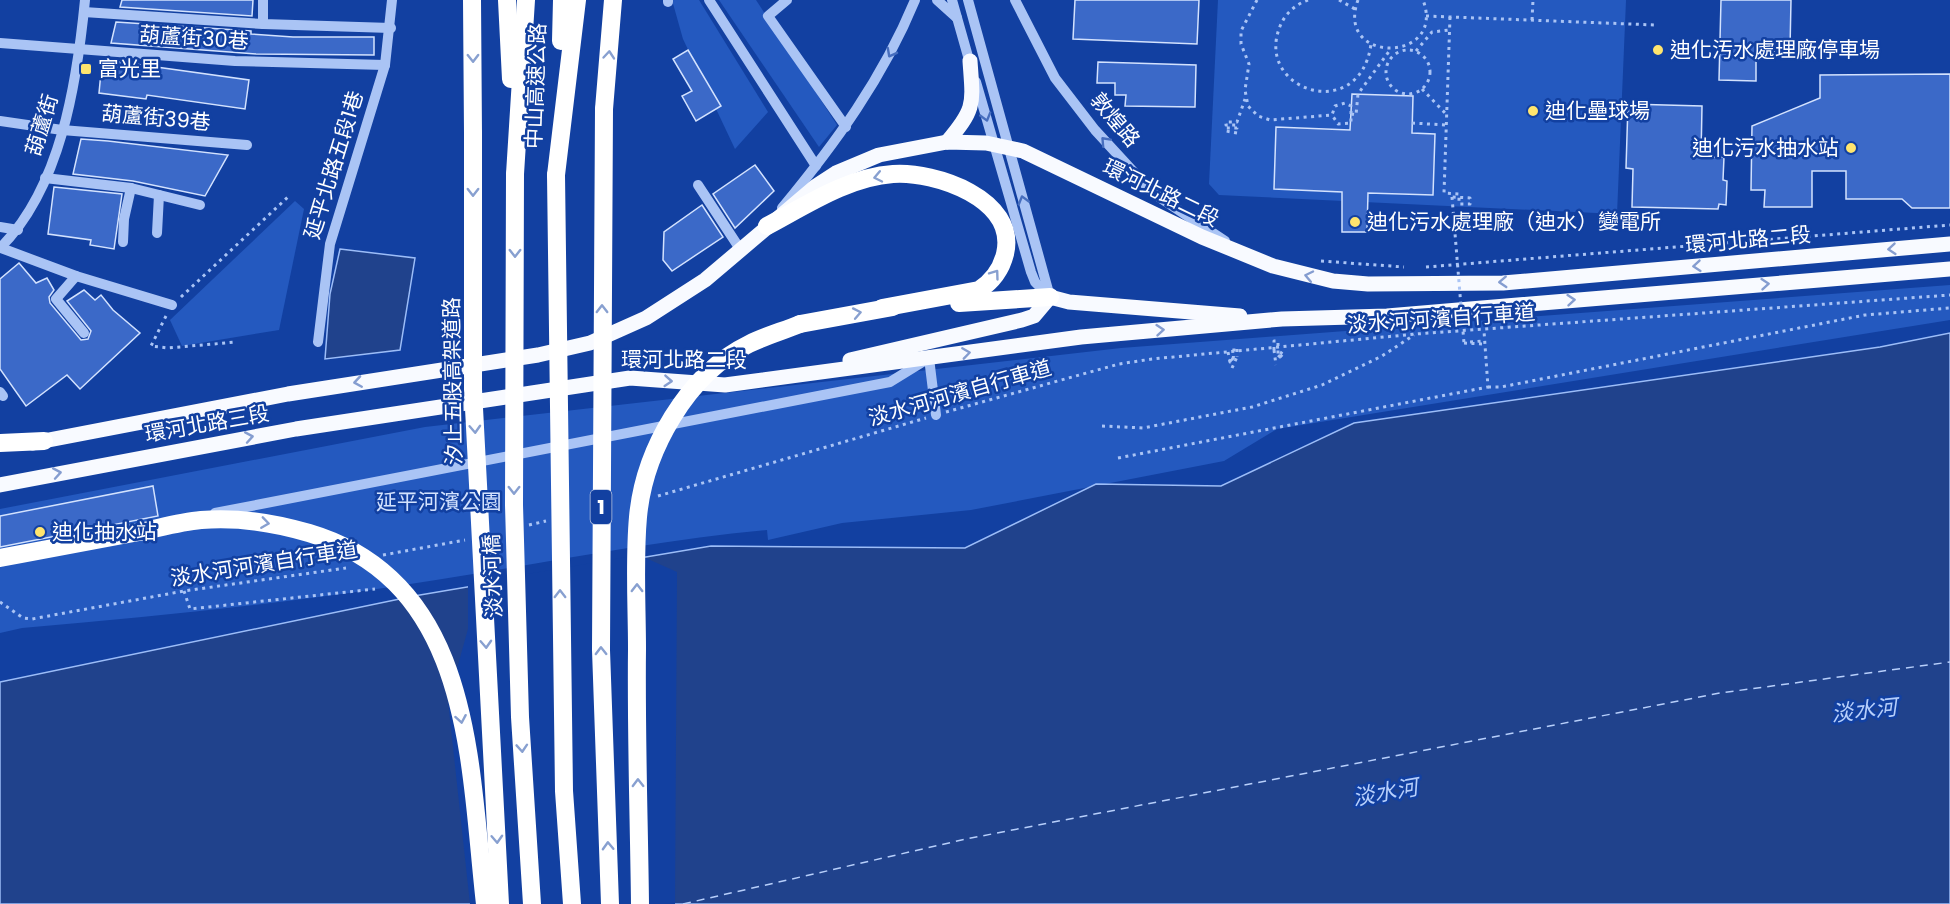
<svg xmlns="http://www.w3.org/2000/svg" width="1950" height="904" font-family="Poppins,'Noto Sans TC',sans-serif">
	<rect width="100%" height="100%" fill="#1240a1"/>
	<g fill="#2459bf">
		<polygon points="672,0 699,0 768,112 735,149 683,39"/>
		<polygon points="719,0 756,0 837,125 819,147"/>
		<polygon points="1218,0 1626,0 1617,214 1219,195 1209,184"/>
		<polygon points="295,201 304,209 279,330 182,346 170,320"/>
		<path d="M1950,285V320L1277,429L1224,461L971,510L842,523L768,540L767,530C656,540 546,563 436,580C299,602 161,616 22,628L0,633V509L425,427L1121,348Z"/>
	</g>
	<g fill="#20428c" stroke="#9cbdf8" stroke-width="1.5">
		<polygon points="340,249 415,258 400,350 325,359 330,294"/>
		<polygon points="1950,333 1950,904 0,904 0,682 414,596 711,546 965,548 1096,484 1221,486 1354,423 1880,347"/>
	</g>
	<polygon fill="#1240a1" points="639,555 677,572 675,904 470,904 448,701 468,629 468,584"/>
	<g fill="none" stroke-linecap="round" stroke-linejoin="round">
		<polyline stroke="#b7cffb" stroke-width="1.5" stroke-dasharray="8 6" stroke-linecap="butt" points="683,904 966,839 1720,693 1950,662"/>
	</g>
	<g fill="#3b69c8" stroke="#d3e2fe" stroke-width="1.5">
		<polygon points="122,0 253,0 252,16 120,7"/>
		<polygon points="1075,0 1199,0 1197,44 1073,39"/>
		<polygon points="1721,0 1791,0 1790,49 1774,47 1774,55 1756,54 1756,81 1719,80"/>
		<polygon points="116,22 251,31 251,34 293,37 374,37 374,55 256,54 111,43"/>
		<polygon points="688,50 721,106 696,121 682,96 692,91 673,59"/>
		<polygon points="106,60 249,80 245,109 147,95 146,99 99,93 102,62"/>
		<polygon points="1098,62 1196,65 1195,107 1125,106 1126,95 1115,95 1115,83 1097,83"/>
		<polygon points="1950,74 1950,208 1912,208 1902,199 1846,199 1846,171 1812,171 1812,207 1764,207 1765,190 1751,190 1752,126 1820,98 1820,75"/>
		<polygon points="1352,94 1413,96 1412,133 1435,134 1433,195 1368,193 1367,232 1342,232 1342,192 1274,189 1276,127 1350,130"/>
		<polygon points="1628,104 1702,106 1701,157 1724,157 1723,180 1727,181 1726,205 1719,204 1718,209 1632,207 1633,169 1626,168"/>
		<polygon points="81,139 108,141 228,155 205,196 133,181 73,174"/>
		<polygon points="755,165 774,191 735,228 713,194"/>
		<polygon points="54,187 122,194 114,249 90,245 91,240 48,234"/>
		<polygon points="702,205 723,237 672,271 663,260 664,232"/>
		<polygon points="19,263 36,283 47,278 54,290 49,297 50,303 81,340 88,339 91,331 67,301 84,290 95,300 101,295 113,310 140,333 80,389 67,375 26,406 0,369 0,279"/>
		<polygon points="153,486 158,516 0,547 0,516"/>
	</g>
	<g fill="none" stroke-linecap="round" stroke-linejoin="round">
		<g stroke="#aac4f5" stroke-width="3" stroke-dasharray="3 4.5" stroke-linecap="butt">
			<polyline points="1257,0 1241,31 1241,44 1249,64 1245,90 1248,106 1258,116 1270,120 1332,115"/>
			<path d="M1308,0C1296,4 1286,13 1281,24C1251,90 1360,126 1371,44"/>
			<polyline points="1339,0 1355,9"/>
			<path d="M1358,0C1334,65 1447,63 1423,0"/>
			<polyline points="1426,16 1655,25"/>
			<polyline points="1450,17 1444,193 1459,194 1459,204 1470,204 1470,198 1452,197"/>
			<polyline points="1532,20 1533,0"/>
			<circle cx="1408" cy="72" r="22"/>
			<polyline points="1416,51 1432,32 1450,30"/>
			<polyline points="1422,89 1446,114"/>
			<polyline points="1351,114 1351,106 1345,103 1335,106 1332,115 1338,124 1351,123 1351,114 1356,115 1358,94 1390,50"/>
			<polyline points="1412,123 1446,125"/>
			<polyline points="1237,133 1226,131 1226,128 1237,128 1237,125 1226,125 1226,122 1237,122 1245,99"/>
			<polyline points="1321,261 1404,267"/>
			<polyline points="1426,267 1950,225"/>
			<polyline points="181,297 289,196"/>
			<polyline points="166,316 151,346 168,348 236,342"/>
			<polyline points="1464,343 1482,344 1482,341 1470,342"/>
			<polyline points="1274,350 1276,365"/>
			<polyline points="1228,352 1230,362 1234,360 1231,358 1229,360"/>
			<polygon points="1280,352 1283,354 1280,357 1278,355"/>
			<polyline points="1232,368 1237,357"/>
			<polyline points="1488,387 1501,387 1865,315 1950,308"/>
			<polyline points="946,412 1119,364 1152,359 1416,334 1950,295"/>
			<polyline points="1102,426 1143,428 1252,407 1322,385 1382,356 1414,335"/>
			<polyline points="1118,458 1488,387 1484,331"/>
			<polyline points="658,496 926,418"/>
			<polyline points="529,525 546,521"/>
			<polyline points="383,555 465,540"/>
			<polyline points="184,591 190,609 375,589"/>
			<polyline points="0,602 23,618 32,619 184,591 346,568"/>
		</g>
		<g stroke="#aac4f5" stroke-width="10">
			<polyline points="709,0 816,166"/>
			<polyline points="787,0 768,16 846,127"/>
			<polyline points="937,0 957,18"/>
			<polyline points="952,0 971,67"/>
			<polyline points="968,0 1050,297"/>
			<polyline points="1015,0 1055,78 1095,130 1153,193 1225,241"/>
			<polyline points="668,2 668,0"/>
			<polyline points="84,12 263,24 391,28"/>
			<polyline points="263,24 263,0"/>
			<polyline points="0,43 235,61 385,65"/>
			<polyline points="976,82 1031,272 1035,282 1050,297"/>
			<polyline points="0,121 62,130 247,145"/>
			<polyline points="45,178 131,188 200,205"/>
			<polyline points="698,185 740,249"/>
			<path d="M782,208C835,144 883,78 915,0"/>
			<polyline points="0,227 18,230"/>
			<polyline points="157,233 159,195"/>
			<polyline points="123,242 124,219 131,188"/>
			<path d="M0,248C61,188 77,82 85,0"/>
			<polyline points="1,248 76,276 172,305"/>
			<polyline points="76,276 56,299 84,333"/>
			<polyline points="318,342 330,244 385,65 392,0"/>
			<polyline points="0,392 3,396"/>
			<polyline points="215,513 890,382 929,358 936,415"/>
		</g>
		<g stroke="#f8faff" stroke-width="15">
			<path d="M947,142C976,108 973,104 970,61"/>
			<polyline points="850,360 1022,320 1034,316 1050,297 1069,302 1240,316"/>
			<polyline points="33,443 288,394 538,355 590,343 646,318 705,280 816,186 836,173 879,155 947,142 986,143 1023,151 1202,237 1273,266 1333,281 1368,284 1503,283 1950,244"/>
			<polyline points="0,485 296,429 630,378 725,385 1081,337 1282,319 1387,316 1950,269"/>
		</g>
		<g stroke="#fff" stroke-width="18">
			<polyline points="472,0 473,133"/>
			<polyline points="507,0 511,79"/>
			<polyline points="561,41 562,0"/>
			<polyline points="604,109 613,0"/>
			<polyline points="515,174 526,0"/>
			<polyline points="556,175 577,0"/>
			<path d="M767,226C805,206 848,177 893,174C935,171 1018,199 1005,254C1001,270 993,281 979,290L882,308"/>
			<polyline points="959,303 1050,297"/>
			<polyline points="800,324 893,307"/>
			<polyline points="0,443 44,441"/>
		</g>
		<g stroke="#aac4f5" stroke-width="3" stroke-dasharray="3 4.5" stroke-linecap="butt">
			<polyline points="1452,197 1464,343"/>
			<polyline points="1274,350 1274,341 1278,341 1278,355 1280,357 1283,354"/>
			<polyline points="1229,360 1233,362 1234,348 1237,348 1237,357"/>
		</g>
		<g stroke="#fff" stroke-width="18">
			<polyline points="604,109 601,650 610,904"/>
			<polyline points="473,133 473,389 500,904"/>
			<polyline points="515,174 514,505 520,717 532,904"/>
			<polyline points="556,175 564,791 572,904"/>
			<path d="M0,558C46,549 92,541 139,532C159,528 180,522 201,520C237,517 275,523 309,533C474,582 469,765 485,904"/>
			<path d="M640,904C639,819 636,734 637,649C637,606 634,561 638,517C644,451 687,374 749,344C765,336 783,331 800,324"/>
		</g>
	</g>
	<defs><path id="oneway-chevron" d="M-2-3.5L2.5 0L-2 3.5" fill="none" stroke-width="1.6" stroke-linecap="round" stroke-linejoin="round" transform="scale(1.5)"/></defs>
	<g stroke="#476ebe">
		<use href="#oneway-chevron" transform="translate(891 53) rotate(118)"/>
		<use href="#oneway-chevron" transform="translate(986 117) rotate(74)"/>
		<use href="#oneway-chevron" transform="translate(1105 141) rotate(-133)"/>
		<use href="#oneway-chevron" transform="translate(1023 200) rotate(-106)"/>
	</g>
	<g stroke="#88a0d0">
		<use href="#oneway-chevron" transform="translate(609 55) rotate(-85)"/>
		<use href="#oneway-chevron" transform="translate(473 58) rotate(89)"/>
		<use href="#oneway-chevron" transform="translate(878 177) rotate(168)"/>
		<use href="#oneway-chevron" transform="translate(473 192) rotate(90)"/>
		<use href="#oneway-chevron" transform="translate(515 253) rotate(90)"/>
		<use href="#oneway-chevron" transform="translate(995 274) rotate(-54)"/>
		<use href="#oneway-chevron" transform="translate(602 309) rotate(-90)"/>
		<use href="#oneway-chevron" transform="translate(857 313) rotate(-11)"/>
		<use href="#oneway-chevron" transform="translate(475 429) rotate(87)"/>
		<use href="#oneway-chevron" transform="translate(514 490) rotate(90)"/>
		<use href="#oneway-chevron" transform="translate(265 523) rotate(8)"/>
		<use href="#oneway-chevron" transform="translate(637 588) rotate(-90)"/>
		<use href="#oneway-chevron" transform="translate(560 594) rotate(-90)"/>
		<use href="#oneway-chevron" transform="translate(486 644) rotate(87)"/>
		<use href="#oneway-chevron" transform="translate(601 651) rotate(-91)"/>
		<use href="#oneway-chevron" transform="translate(461 719) rotate(80)"/>
		<use href="#oneway-chevron" transform="translate(522 748) rotate(86)"/>
		<use href="#oneway-chevron" transform="translate(638 783) rotate(-91)"/>
		<use href="#oneway-chevron" transform="translate(497 839) rotate(87)"/>
		<use href="#oneway-chevron" transform="translate(608 846) rotate(-92)"/>
	</g>
	<g stroke="#859dd0">
		<use href="#oneway-chevron" transform="translate(1892 249) rotate(175)"/>
		<use href="#oneway-chevron" transform="translate(1697 266) rotate(175)"/>
		<use href="#oneway-chevron" transform="translate(1309 276) rotate(-168)"/>
		<use href="#oneway-chevron" transform="translate(1503 282) rotate(177)"/>
		<use href="#oneway-chevron" transform="translate(1765 284) rotate(-5)"/>
		<use href="#oneway-chevron" transform="translate(1571 300) rotate(-5)"/>
		<use href="#oneway-chevron" transform="translate(1160 330) rotate(-5)"/>
		<use href="#oneway-chevron" transform="translate(966 353) rotate(-8)"/>
		<use href="#oneway-chevron" transform="translate(668 381) rotate(4)"/>
		<use href="#oneway-chevron" transform="translate(358 382) rotate(171)"/>
		<use href="#oneway-chevron" transform="translate(249 437) rotate(-10)"/>
		<use href="#oneway-chevron" transform="translate(57 473) rotate(-10)"/>
	</g>
	<g fill="#ffe56e" stroke="#1240a1" stroke-width="2">
		<circle cx="1658" cy="50" r="6"/>
		<rect x="80" y="63" width="12" height="12" rx="3"/>
		<circle cx="1533" cy="111" r="6"/>
		<circle cx="1851" cy="148" r="6"/>
		<circle cx="1355" cy="222" r="6"/>
		<circle cx="40" cy="532" r="6"/>
	</g>
	<g text-anchor="middle" stroke-width="5" stroke-linejoin="round" paint-order="stroke">
		<rect fill="#1240a1" stroke="#b8c6e3" stroke-width="1.5" x="590.5" y="490" width="21" height="34" rx="4.5"/>
		<g font-size="20" font-weight="bold" fill="#fff">
			<text x="601" y="514">1</text>
		</g>
		<g font-size="21" fill="#fff" stroke="#1240a1">
			<text transform="translate(194 38) rotate(4)" y="7">葫蘆街30巷</text>
			<text transform="translate(536 86) rotate(-88)" y="7">中山高速公路</text>
			<text transform="translate(156 118) rotate(5)" y="7">葫蘆街39巷</text>
			<text transform="translate(1115 120) rotate(50)" y="7">敦煌路</text>
			<text transform="translate(42 125) rotate(-73)" y="7">葫蘆街</text>
			<text transform="translate(334 165) rotate(-73)" y="7">延平北路五段1巷</text>
			<text transform="translate(1161 193) rotate(26)" y="7">環河北路二段</text>
			<text transform="translate(1748 240) rotate(-5)" y="7">環河北路二段</text>
			<text transform="translate(1441 319) rotate(-4)" y="7">淡水河河濱自行車道</text>
			<text x="684" y="367">環河北路二段</text>
			<text transform="translate(453 381) rotate(-91)" y="7">汐止五股高架道路</text>
			<text transform="translate(960 393) rotate(-16)" y="7">淡水河河濱自行車道</text>
			<text transform="translate(207 424) rotate(-10)" y="7">環河北路三段</text>
			<text transform="translate(264 564) rotate(-9)" y="7">淡水河河濱自行車道</text>
			<text transform="translate(493 576) rotate(-92)" y="7">淡水河橋</text>
		</g>
		<g font-size="21" fill="#fff" stroke="#1240a1" text-anchor="start">
			<text x="1670" y="57">迪化汚水處理廠停車場</text>
			<text x="98" y="76">富光里</text>
			<text x="1545" y="118">迪化壘球場</text>
			<text x="1839" y="155" text-anchor="end">迪化污水抽水站</text>
			<text x="1367" y="229">迪化污水處理廠（迪水）變電所</text>
			<text x="52" y="539">迪化抽水站</text>
		</g>
		<g font-size="21" fill="#d3e2fe" stroke="#1240a1">
			<text x="439" y="509">延平河濱公園</text>
		</g>
		<g font-size="22" font-style="italic" fill="#b7cffb" stroke="#1240a1">
			<text transform="translate(1864 710) rotate(-6)" y="8">淡水河</text>
			<text transform="translate(1385 792) rotate(-10)" y="8">淡水河</text>
		</g>
	</g>
</svg>
